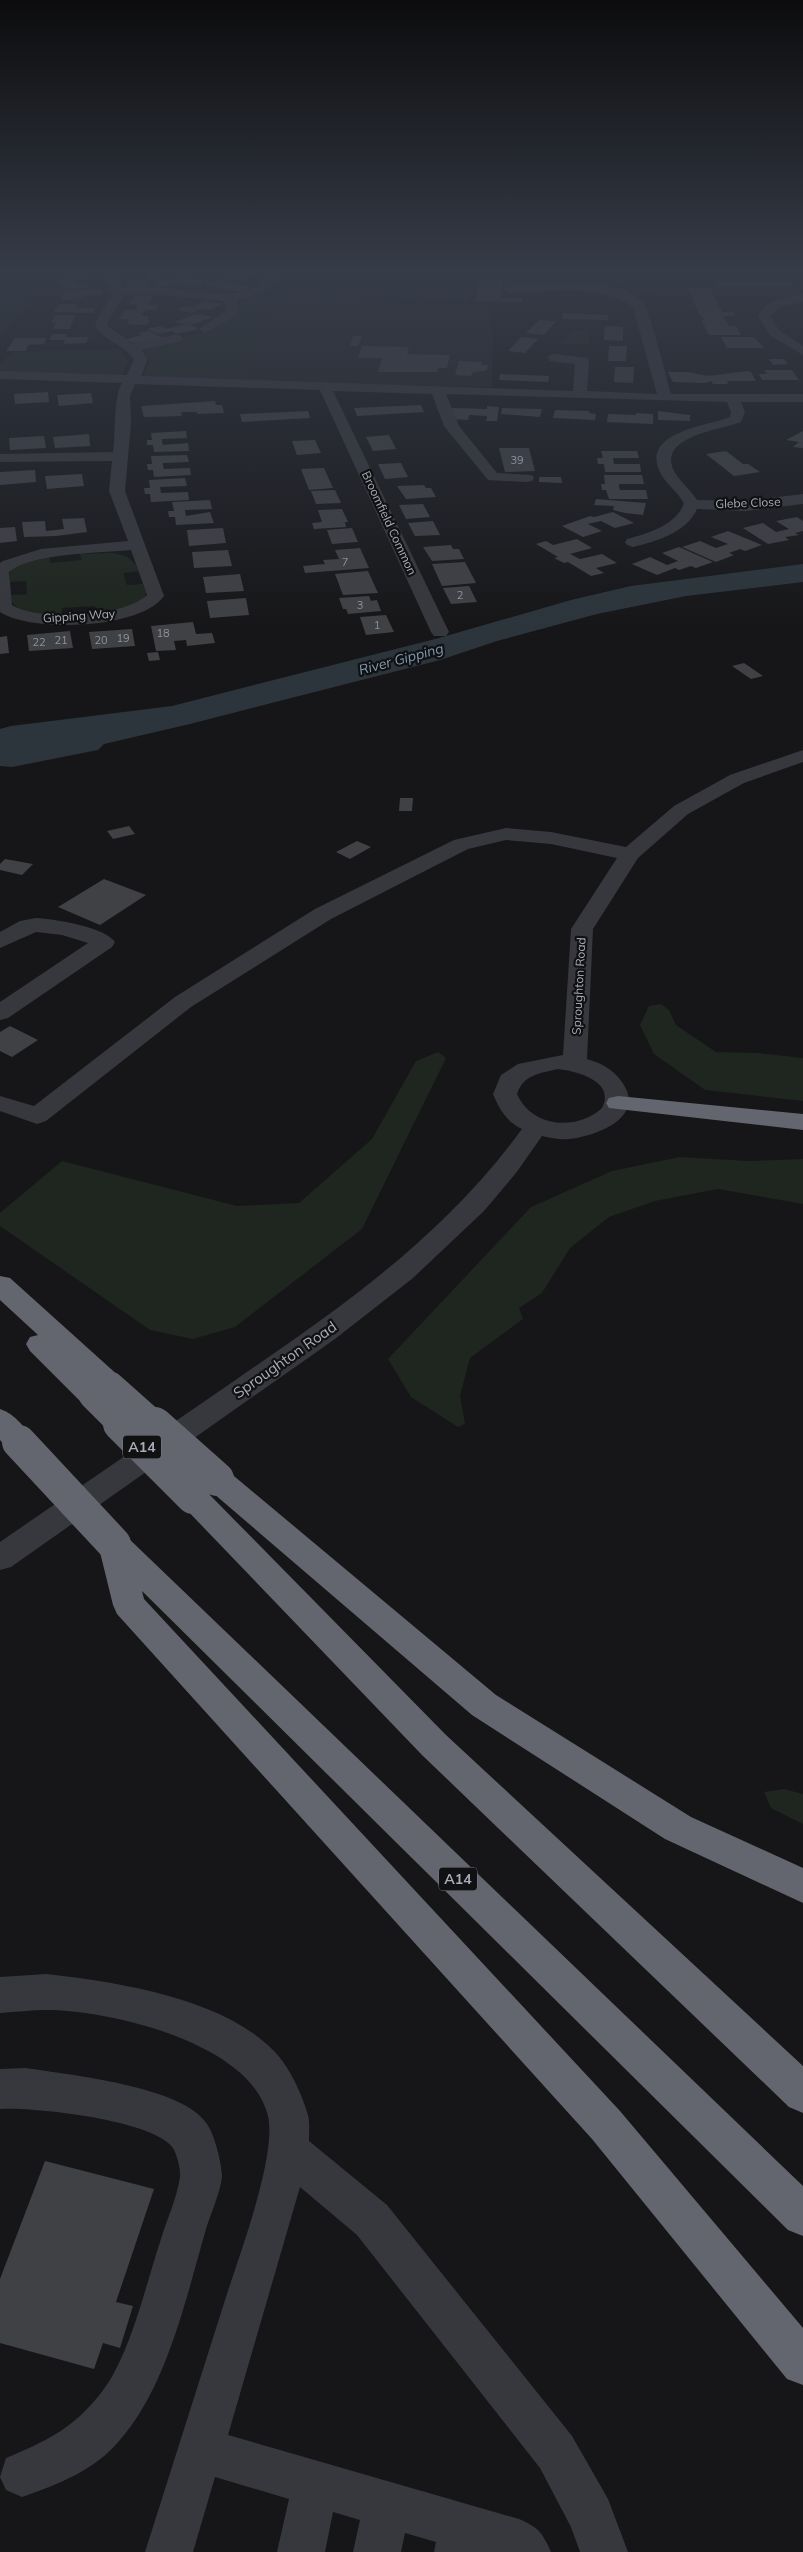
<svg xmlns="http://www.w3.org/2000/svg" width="803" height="2552" font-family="Mulish,sans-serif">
	<rect width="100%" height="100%" fill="#161618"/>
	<polygon fill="#222225" points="274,297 489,306 489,319 493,330 492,387 244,382"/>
	<g fill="#1e261f">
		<polygon points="0,273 27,273 40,290 0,336"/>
		<polygon points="280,273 367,273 364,300 274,297 244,382 143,377 149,360 142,350 207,331 238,312 240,300 273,287"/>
		<polygon points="384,273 476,274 468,303 374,300"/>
		<polygon points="612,273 656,273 656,290 633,290 614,285"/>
		<polygon points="575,330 589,330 589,344 560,344"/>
		<polygon points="120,349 128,361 122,375 0,373 0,364 13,352"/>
		<path d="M113,553C126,556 133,558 139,571L123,573L127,585L143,584L146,593L143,601L114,611L96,613L95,606L62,608V615C45,616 13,617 10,595L27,594L26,581L10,582V569L12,565L49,557L51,563L82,560L80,554Z"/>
		<polygon points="661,1004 669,1010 676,1025 716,1052 757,1053 803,1058 803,1101 705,1090 654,1054 640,1025 649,1006"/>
		<polygon points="438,1052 446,1058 362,1229 235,1327 193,1339 150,1330 0,1226 0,1213 62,1161 237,1206 299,1203 372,1139 416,1061"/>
		<polygon points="680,1157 748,1161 803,1159 803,1204 718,1189 655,1201 609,1217 570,1248 542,1293 519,1308 523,1319 470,1358 460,1396 465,1424 458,1427 411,1397 388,1359 531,1207 612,1171"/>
		<polygon points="784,1789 803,1794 803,1824 771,1808 764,1792"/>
	</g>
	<polygon fill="#2c353c" points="803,564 803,582 686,596 597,614 497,641 440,660 190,724 104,744 98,750 12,767 0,766 0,729 11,726 172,706 439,638 571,600 631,586"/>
	<g fill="#404145">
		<polygon points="236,273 256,273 255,275 245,275 243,280 225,280 227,275 235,275"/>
		<polygon points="85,274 87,279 74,280 76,284 89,283 91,287 67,289 65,285 58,285 57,281 63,280 61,276"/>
		<polygon points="150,274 159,275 156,280 149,280 143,289 128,288 130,286 125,286 129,280 147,281"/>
		<polygon points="174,278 189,278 188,280 204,280 200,287 184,287 186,283 171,283 169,286 153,286 157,279 173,280"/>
		<polygon points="213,280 239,283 235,285 250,287 242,292 204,285"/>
		<polygon points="480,280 503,281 500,298 522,298 522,302 475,301"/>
		<polygon points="789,280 793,287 717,287 713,281"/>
		<polygon points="688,288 710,288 722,312 733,311 735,316 723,316 729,326 736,326 741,335 709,335 701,320 705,320 698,312"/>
		<polygon points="103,290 102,295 82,295 81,299 61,300 65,291"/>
		<polygon points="134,296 153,296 148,305 158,305 156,310 145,310 141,316 149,316 147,320 150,320 147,325 127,324 130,319 119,319 125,310 135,310 138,305 128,304"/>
		<polygon points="205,301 222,304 210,310 202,308 192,313 176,310 185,306 199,309 193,307"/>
		<polygon points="58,304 77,304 76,308 95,308 93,313 54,312"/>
		<polygon points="563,313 608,315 608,320 562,319"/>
		<polygon points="196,314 213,317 191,325 175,322"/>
		<polygon points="55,315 75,315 70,329 53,329 55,323 51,323"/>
		<polygon points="539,320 556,321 544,335 526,333"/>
		<polygon points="188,324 199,329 177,334 172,331 157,334 147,329 161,326 166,329"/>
		<polygon points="605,326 623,327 623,341 604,340"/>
		<polygon points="149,331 163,338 136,344 126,339 142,335 138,333"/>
		<polygon points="52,334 67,334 66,337 89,337 86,343 63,344 65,340 49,340"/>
		<polygon points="353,336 362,336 358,346 350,346"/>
		<polygon points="521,337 538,339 525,353 508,351"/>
		<polygon points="721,337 754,337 764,348 727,348"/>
		<polygon points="15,338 46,338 44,344 28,345 26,351 6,351"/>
		<polygon points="362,346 409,347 407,354 450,355 447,368 438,368 437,372 378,372 382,358 358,358"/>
		<polygon points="609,346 627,346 626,361 608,361"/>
		<polygon points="769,359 784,359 788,364 773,365"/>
		<polygon points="459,361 482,362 482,365 488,365 487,370 472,373 471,376 455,375"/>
		<polygon points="615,367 634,367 633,383 614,382"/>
		<polygon points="764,370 792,370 799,380 762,380 759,374 767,374"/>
		<polygon points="747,371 751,372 756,381 727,381 728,384 713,384 711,381 705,383 673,382 668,372 688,372 708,376"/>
		<polygon points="500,374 549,376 548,382 499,380"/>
		<polygon points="48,392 49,402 15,404 14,394"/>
		<polygon points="91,393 93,403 59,406 57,395"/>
		<polygon points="215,401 216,405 222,405 224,413 197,414 197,412 181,412 182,416 144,417 141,406"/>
		<polygon points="421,405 424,412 357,416 354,408"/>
		<polygon points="487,406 499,407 497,421 486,421 487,416 469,415 468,420 453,419 450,414 452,408 487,409"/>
		<polygon points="502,408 542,409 540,417 501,414"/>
		<polygon points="555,410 589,411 589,413 596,414 595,420 553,418"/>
		<polygon points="308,411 310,418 242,422 240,414"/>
		<polygon points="658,411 690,415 690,421 658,420"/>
		<polygon points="636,413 653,414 653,424 607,422 608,414 636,415"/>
		<polygon points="186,431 187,438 162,439 162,442 163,445 188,443 189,451 154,452 153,445 147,445 147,440 152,440 151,433"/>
		<polygon points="803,431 803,448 793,447 799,442 786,440"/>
		<polygon points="89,434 90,446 55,448 53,437"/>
		<polygon points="389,435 396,449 373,451 366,437"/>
		<polygon points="44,436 46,448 10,450 9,438"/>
		<polygon points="315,440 321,453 297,455 292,441"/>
		<polygon points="499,448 529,448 535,471 505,472"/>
		<polygon points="601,451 637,451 639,458 613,458 614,464 640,464 641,472 605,472 604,464 598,464 597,458 603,458"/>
		<polygon points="726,451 743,464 748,464 760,472 734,476 706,454"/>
		<polygon points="187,455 189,462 163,463 163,466 164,469 190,468 191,475 154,477 153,470 148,470 147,464 152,464 151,456"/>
		<polygon points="401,463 408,477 385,479 378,464"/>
		<polygon points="324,468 333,488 309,490 301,469"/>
		<polygon points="35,470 36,482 0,485 0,472"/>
		<polygon points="82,474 84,486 47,489 45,476"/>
		<polygon points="604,475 642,475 644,484 619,484 619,487 620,490 646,490 648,499 609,499 606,490 602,490 601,484 605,484"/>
		<polygon points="539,477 561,477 562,483 539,482"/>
		<polygon points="185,478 187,486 160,487 161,493 188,492 189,500 151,502 150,494 145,494 144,488 150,488 149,480"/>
		<polygon points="424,485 426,488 431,488 436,497 406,499 397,486"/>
		<polygon points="335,490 341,503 316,504 311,491"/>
		<polygon points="596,499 646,503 643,515 625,513 613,510 614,506 594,505"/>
		<polygon points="210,500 212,509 185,510 186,516 210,512 214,523 176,525 175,517 169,517 168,511 174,511 172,502"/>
		<polygon points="423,504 430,517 406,519 399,505"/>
		<polygon points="342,509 348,522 345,522 346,527 314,529 312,523 322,522 318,510"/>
		<polygon points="613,512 634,523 615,528 601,521 588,524 602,531 583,537 562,526 590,516 594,517"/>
		<polygon points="797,517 803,521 803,531 795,533 799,535 785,537 789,540 768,544 743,528 763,523 776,532 789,529 776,521"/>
		<polygon points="84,518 87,532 56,536 24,537 22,522 45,521 46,531 64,529 62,519"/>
		<polygon points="433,521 440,535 415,536 408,523"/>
		<polygon points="15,527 17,541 0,543 0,528"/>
		<polygon points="223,528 226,543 189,546 187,530"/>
		<polygon points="352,528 358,542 332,544 327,530"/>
		<polygon points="728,531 762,545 745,551 740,549 729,553 734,555 716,562 682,547 700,541 716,548 728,544 711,537"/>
		<polygon points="577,539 592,548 570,554 580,559 602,554 617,563 596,568 604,573 591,576 568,562 564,563 554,558 558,557 536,544 546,541 553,545"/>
		<polygon points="451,545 453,549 459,549 464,559 432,561 423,547"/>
		<polygon points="679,547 713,562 696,568 691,566 679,570 675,568 657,575 632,564 650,557 667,565 678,561 662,553"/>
		<polygon points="360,548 369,568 305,573 303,566 325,564 323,560 339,559 335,550"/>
		<polygon points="228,550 232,566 194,568 192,552"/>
		<polygon points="465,562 476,583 442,586 432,564"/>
		<polygon points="368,571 378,593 343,595 335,574"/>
		<polygon points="240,574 244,591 206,593 203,577"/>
		<polygon points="469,586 477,602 451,604 443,588"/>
		<polygon points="369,596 371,601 377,600 381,611 348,614 346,609 343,609 339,598"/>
		<polygon points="246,598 249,615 210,618 207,601"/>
		<polygon points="386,615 394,632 366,635 360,617"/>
		<polygon points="193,622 196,634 212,633 215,643 187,646 186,640 174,641 176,650 156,651 151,626"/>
		<polygon points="132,629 135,646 92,649 89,632"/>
		<polygon points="70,631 73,648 29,651 27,635"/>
		<polygon points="7,636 9,653 0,654 0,637"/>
		<polygon points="158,652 160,660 149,661 147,653"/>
		<polygon points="744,663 763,676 751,679 732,666"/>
		<polygon points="400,798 413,798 412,811 399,811"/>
		<polygon points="129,826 135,834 113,839 107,831"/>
		<polygon points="357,841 371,847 350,859 336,852"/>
		<polygon points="5,859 33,864 22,875 0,870 0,864"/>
		<polygon points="104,879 146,895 100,925 58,907"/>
		<polygon points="10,1026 38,1040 12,1057 0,1051 0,1032"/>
		<polygon points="45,2161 154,2189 116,2302 133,2306 120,2348 103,2343 94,2369 0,2343 0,2279"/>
	</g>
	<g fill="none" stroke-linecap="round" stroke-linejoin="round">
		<g fill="#37383d" fill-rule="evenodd">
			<path d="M102,273H114L123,288C137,288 152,286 166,288C192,290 254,306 266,273H278C271,293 254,296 236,300L239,305L237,315L205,333L199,329L227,310L224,301L163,295H124L108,321L107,326L134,344L177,334L183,338L182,341L141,350L148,359L141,376L573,391L575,364L550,361L548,358L550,355L555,354L587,358L589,361L587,391L657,394L633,307C600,282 548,292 509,293L503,289L509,285C544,285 617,275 643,302C649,308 667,380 671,394H803V402H741L745,412L741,422C720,430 660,436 673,469C678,480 690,489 697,500L745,501L803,494V504L745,511L697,509C686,533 657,541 633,547L627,545L625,542L627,539C649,533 674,526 684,504C678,491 664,483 659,470C643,432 707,426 730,417L731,412L727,402L446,394L459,426L497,473L532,475L534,478L532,481L527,482L488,480L444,426L432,394L333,391L449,632L446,636H434L431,632L320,390L135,384L130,396L131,423L125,491L164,596C141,629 32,633 0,612V563L3,561L41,549L128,541L109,491L112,461L0,462V454L113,452C116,433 113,398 122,383L0,379V371L127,375L134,359C124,345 105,341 95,326L98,317L112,296L111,289ZM131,550L147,595C124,617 39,622 12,605L9,572C30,553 102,553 131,550Z"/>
			<path d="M803,294V302L779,307L770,316L779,330L803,346V355L770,335L758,316C766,299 786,297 803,294Z"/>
			<path d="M803,750V762L744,783L688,814L638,858L593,929L587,1059C601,1063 614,1070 622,1082C647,1117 597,1136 569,1139C561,1140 551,1138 542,1136L516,1173L484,1211L413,1278L335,1339L11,1567L0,1570V1542C78,1488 156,1435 234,1381C343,1306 443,1237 522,1129C507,1122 499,1109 493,1094L501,1075L518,1064L563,1055L571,929L617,858L551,844L506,840L468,849L331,919L191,1007L46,1121L37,1124L0,1111V1096L34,1106L175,997L315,909L454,840L506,828L551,832L626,847L674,806L730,775ZM558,1069C576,1071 616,1081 602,1108C577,1131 532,1128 517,1094C523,1075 540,1073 558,1069Z"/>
			<path d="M36,918C54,919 105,927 115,942L112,947L8,1018L0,1020V1002L88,943L62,935L36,932L0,948V932L20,921Z"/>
			<path d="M47,1974C117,1982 223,1998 274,2051C289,2066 302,2094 308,2115C310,2122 309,2133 309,2141L387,2205L572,2436L608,2499L628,2552H580L571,2527L540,2468L357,2235L300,2187L228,2435L519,2519C539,2528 542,2532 551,2552H434L436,2542L405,2533L401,2552H353L360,2520L333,2512L325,2552H277L289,2499L215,2477L193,2552H145C172,2467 199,2382 226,2297C239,2256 277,2156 268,2116C251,2043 110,2010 46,2010C31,2010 15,2012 0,2013V1977Z"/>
			<path d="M26,2068C69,2075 183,2086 207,2124C215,2136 221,2161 222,2175C222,2188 210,2216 206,2229C186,2298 167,2387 119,2441C95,2470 57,2485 22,2497L6,2490L0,2477L6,2458C35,2446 64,2433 86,2410C97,2399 108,2385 115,2371C136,2331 147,2281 161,2239C167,2219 177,2198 180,2177C181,2171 177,2154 173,2148C154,2120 34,2107 0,2109V2069Z"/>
		</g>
		<g fill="#63666e" fill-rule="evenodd">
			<polygon points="618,1096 803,1114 803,1130 609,1108 606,1103 609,1098"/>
			<polygon points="0,1276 10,1278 121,1378 126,1385 121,1392 111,1395 105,1394 107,1396 102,1403 92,1407 82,1403 30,1351 26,1344 30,1337 38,1335 0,1300"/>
			<path d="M0,1409C15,1414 26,1428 34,1442L30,1450C15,1454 9,1451 0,1440Z"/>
			<polygon points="217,1468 228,1471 496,1695 691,1817 803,1868 803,1903 665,1839 472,1715 206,1487 202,1479 206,1471"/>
			<polygon points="193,1485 204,1489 446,1735 803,2066 803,2113 789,2107 422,1755 182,1505 178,1497 182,1489"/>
			<polygon points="114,1532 125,1535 803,2186 803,2236 788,2230 142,1591 144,1599 620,2111 803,2328 803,2385 787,2379 592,2139 117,1614 113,1605 98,1544 103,1535"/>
		</g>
		<g stroke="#63666e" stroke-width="26">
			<polyline points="111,1385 156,1425"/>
			<polyline points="92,1396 121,1425"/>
		</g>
		<g stroke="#63666e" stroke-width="34">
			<polyline points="120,1424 193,1497"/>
			<polyline points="155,1424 217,1479"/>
			<polyline points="19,1442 114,1544"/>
		</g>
	</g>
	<linearGradient id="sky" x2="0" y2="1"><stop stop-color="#0c0c0d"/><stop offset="0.43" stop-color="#363c48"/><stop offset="1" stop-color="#363c48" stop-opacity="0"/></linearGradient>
	<rect width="803" height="630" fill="url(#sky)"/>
	<g text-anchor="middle" stroke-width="4.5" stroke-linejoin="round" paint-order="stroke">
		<g font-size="11" fill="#8e929b">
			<text x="517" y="464">39</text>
			<text x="345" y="566">7</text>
			<text x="460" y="599">2</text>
			<text x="360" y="609">3</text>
			<text x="377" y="629">1</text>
			<text x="163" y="637">18</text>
			<text x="123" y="642">19</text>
			<text x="61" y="644">21</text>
			<text x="101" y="644">20</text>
			<text x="39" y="646">22</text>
		</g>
		<g font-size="12" fill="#a8adb8" stroke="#111113">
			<text transform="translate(748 503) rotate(-2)" y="4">Glebe Close</text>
			<text transform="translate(389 523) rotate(65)" y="4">Broomfield Common</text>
			<text transform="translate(79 616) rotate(-4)" y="4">Gipping Way</text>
			<text transform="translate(579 986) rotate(-87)" y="4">Sproughton Road</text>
		</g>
		<g font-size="14" font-style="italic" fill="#7f9bb3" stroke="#111113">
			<text transform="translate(401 659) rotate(-15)" y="5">River Gipping</text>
		</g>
		<g fill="#111113" stroke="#7b7e86" stroke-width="1">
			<rect x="123" y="1435.5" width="38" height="23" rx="4"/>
			<rect x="439" y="1867.5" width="38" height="23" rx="4"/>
		</g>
		<g font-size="14" font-weight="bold" fill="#a8adb8">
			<text x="142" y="1452">A14</text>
			<text x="458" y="1884">A14</text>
		</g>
		<g font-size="15" fill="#a8adb8" stroke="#111113">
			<text transform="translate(285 1360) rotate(-35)" y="5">Sproughton Road</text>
		</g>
	</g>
</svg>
